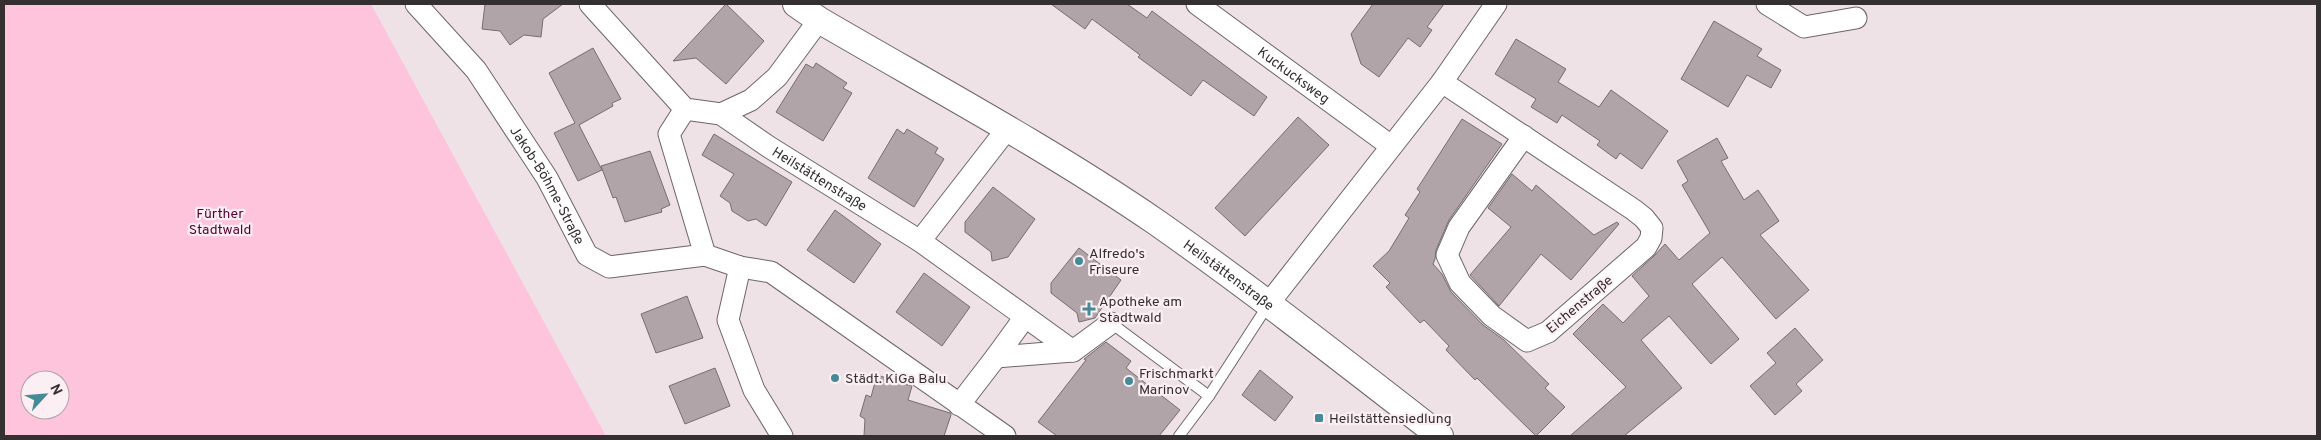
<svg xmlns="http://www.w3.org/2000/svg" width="2321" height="440" font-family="Overpass,sans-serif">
	<rect width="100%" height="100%" fill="#eee2e6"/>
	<path fill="#fdc4db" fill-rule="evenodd" d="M4,4H371L606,436H4ZM30,380H60V410H30Z"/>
	<g fill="#b0a4a9" stroke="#776d71">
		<polygon points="485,4 563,4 543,19 541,37 524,35 510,45 500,31 482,29"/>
		<polygon points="726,4 764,41 726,84 696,58 673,61"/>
		<polygon points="1051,4 1127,4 1147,18 1152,11 1267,97 1254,116 1203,80 1191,96 1138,57 1140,55 1092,19 1085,29"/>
		<polygon points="1373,4 1444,4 1427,27 1432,30 1420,47 1408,38 1379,77 1361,64 1351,34"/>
		<polygon points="1714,21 1762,49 1757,56 1781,70 1771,88 1747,75 1728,107 1681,79"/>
		<polygon points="1516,39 1566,69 1558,82 1599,107 1611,90 1668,131 1642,169 1620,153 1616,159 1597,145 1600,141 1562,115 1557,123 1531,107 1536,99 1495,74"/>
		<polygon points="593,48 621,99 612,103 613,106 579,125 602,170 578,181 554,133 575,123 549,73"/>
		<polygon points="816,63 847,83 843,88 852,93 823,141 776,112 806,64 813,68"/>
		<polygon points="1298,117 1329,145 1245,236 1215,208"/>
		<polygon points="1462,119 1502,144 1449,220 1436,250 1435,259 1433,264 1442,274 1451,292 1483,325 1504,340 1549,384 1545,388 1565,407 1536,436 1477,378 1475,380 1446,350 1449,346 1424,320 1420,323 1386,287 1390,283 1373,266 1389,251 1409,218 1405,215 1420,192 1417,189"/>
		<polygon points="897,129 904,134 907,129 938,148 935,153 944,159 914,207 868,178"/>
		<polygon points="714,134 792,182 766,226 756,219 748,221 732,211 730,203 720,196 734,174 702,155"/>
		<polygon points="1717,138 1728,158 1721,161 1744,200 1758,190 1779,221 1760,235 1809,290 1776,319 1722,257 1692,284 1739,339 1711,364 1669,316 1641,340 1682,388 1624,436 1570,436 1626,387 1573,334 1603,304 1623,323 1649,296 1632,276 1654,256 1665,244 1679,260 1710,233 1682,185 1688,181 1677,161"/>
		<polygon points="650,151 670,205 661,209 662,212 625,222 616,197 613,198 601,166"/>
		<polygon points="1512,174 1532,191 1536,185 1594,235 1617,222 1619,224 1571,280 1541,254 1499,306 1470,275 1511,227 1488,208"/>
		<polygon points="993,187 1035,219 1008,257 992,261 991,252 965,232 965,222"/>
		<polygon points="835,210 881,244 854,283 807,250"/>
		<polygon points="1079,248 1121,280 1095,318 1079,322 1077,313 1051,293 1051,283"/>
		<polygon points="924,273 970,307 942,346 896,312"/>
		<polygon points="687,296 703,338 656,353 641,314"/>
		<polygon points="1795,328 1823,360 1796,384 1802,391 1775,415 1750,386 1776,363 1767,353"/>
		<polygon points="1106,342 1131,361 1126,368 1180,410 1159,436 1057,436 1038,422 1086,360 1084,359"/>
		<polygon points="715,368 730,406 685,424 669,386"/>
		<polygon points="1260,370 1293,397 1275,421 1242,395"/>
		<polygon points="877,375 912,386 908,400 950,413 951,415 944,436 864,436 865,419 860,416 866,395 871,397"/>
	</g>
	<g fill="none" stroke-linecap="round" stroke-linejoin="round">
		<defs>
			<g id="service">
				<polyline points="1111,323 1209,396"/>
				<polyline points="1179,436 1209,396 1268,305"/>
			</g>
			<g id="minor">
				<path id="s1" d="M416,4L476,70L547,178L587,255L609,267L705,255L740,267L771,272L1005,436"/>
				<path id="s2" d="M590,4L685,109L721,114L769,147L920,241L1073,351L1111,323"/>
				<path id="s3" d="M1197,4L1391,146"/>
				<polyline points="1767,4 1804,27 1856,18"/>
				<polyline points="1442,82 1634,210 1644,218 1652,228 1651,238 1646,247 1548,332 1527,341 1492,316 1460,283 1447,255 1459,227 1524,136"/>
				<polyline points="685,109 669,134 705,255"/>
				<polyline points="721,114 751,100 777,77 819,20"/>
				<polyline points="920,241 1007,129"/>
				<polyline points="740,267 728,320 754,390 782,436"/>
				<polyline points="1269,303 1442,82 1496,4"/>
				<polyline points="1025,317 996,357 1073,351"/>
				<polyline points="959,405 996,357"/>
			</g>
			<g id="tertiary">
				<path id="s4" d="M796,4L819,20C932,86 1048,148 1156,222C1253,290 1346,363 1440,436"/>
			</g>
		</defs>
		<use href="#service" stroke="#6f6468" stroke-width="12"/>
		<use href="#minor" stroke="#6f6468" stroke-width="23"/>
		<use href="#tertiary" stroke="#6f6468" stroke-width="28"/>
		<use href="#service" stroke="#fff" stroke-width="10"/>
		<use href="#minor" stroke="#fff" stroke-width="21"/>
		<use href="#tertiary" stroke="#fff" stroke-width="26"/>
	</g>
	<g fill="#458b97" stroke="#fceff4" stroke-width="2">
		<circle cx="1079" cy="261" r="5"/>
		<path d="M1086.5 301.5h5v5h5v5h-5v5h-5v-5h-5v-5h5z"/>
		<circle cx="835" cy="378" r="5"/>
		<circle cx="1129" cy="381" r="5"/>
		<rect x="1314" y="413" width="10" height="10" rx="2.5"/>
	</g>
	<g text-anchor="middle" stroke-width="4.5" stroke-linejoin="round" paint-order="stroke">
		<g font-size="14" fill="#343032" stroke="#fceff4">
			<text dy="5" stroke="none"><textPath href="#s3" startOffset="120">Kuckucksweg</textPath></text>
			<text dy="5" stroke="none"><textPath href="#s2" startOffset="296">Heilstättenstraße</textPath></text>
			<text dy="5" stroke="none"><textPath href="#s1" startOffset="225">Jakob-Böhme-Straße</textPath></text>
			<text dy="5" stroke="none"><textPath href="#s4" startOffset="511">Heilstättenstraße</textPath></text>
			<text transform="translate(1579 304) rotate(-40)" y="5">Eichenstraße</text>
		</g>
		<g font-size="14" fill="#550132" stroke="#fceff4">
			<text x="220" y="218">Fürther<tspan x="220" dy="16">Stadtwald</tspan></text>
		</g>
		<g font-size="14" fill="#343032" stroke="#fceff4" text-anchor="start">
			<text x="1089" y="258">Alfredo's<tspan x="1089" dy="16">Friseure</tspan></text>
			<text x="1099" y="306">Apotheke am<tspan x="1099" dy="16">Stadtwald</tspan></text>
			<text x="1139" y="378">Frischmarkt<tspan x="1139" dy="16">Marinov</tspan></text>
			<text x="845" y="383">Städt. KiGa Balu</text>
			<text x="1329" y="423">Heilstättensiedlung</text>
		</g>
	</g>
	<rect width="2321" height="440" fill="none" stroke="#343032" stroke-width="10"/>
	<g transform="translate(45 395) rotate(64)"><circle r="24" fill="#fceff4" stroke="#aca3a6"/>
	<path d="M0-4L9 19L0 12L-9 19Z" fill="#458b97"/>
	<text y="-8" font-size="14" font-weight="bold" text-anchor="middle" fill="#343032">N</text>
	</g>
</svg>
